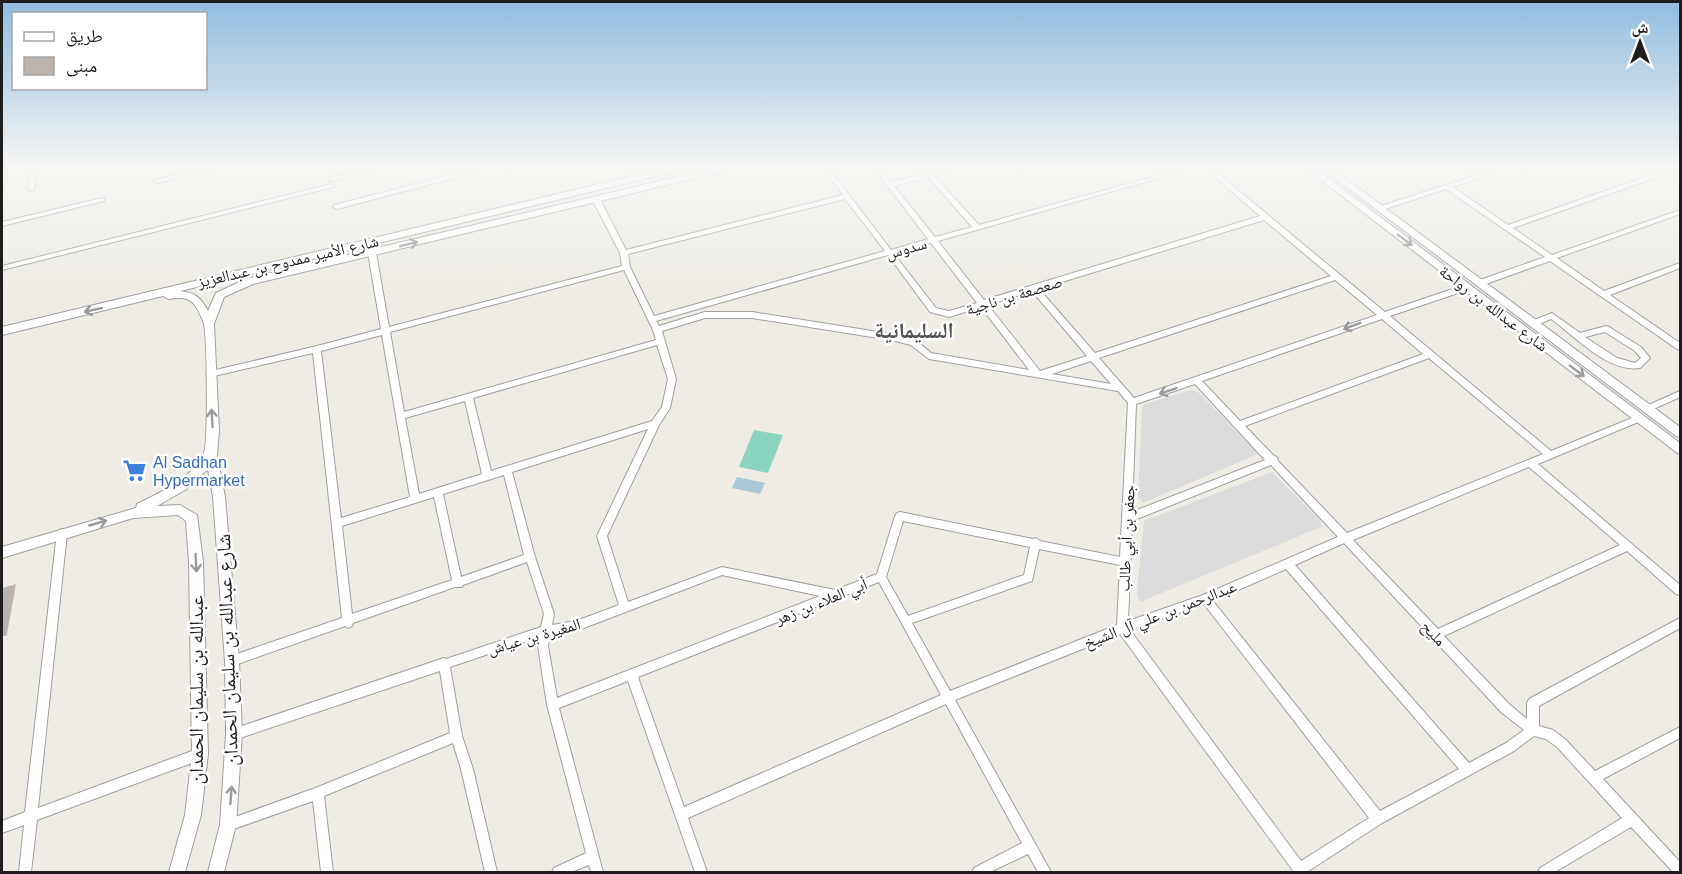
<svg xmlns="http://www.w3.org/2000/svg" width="1682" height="874" font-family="Helvetica,'Noto Naskh Arabic',sans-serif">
	<rect width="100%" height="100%" fill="#eeece5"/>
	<g fill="#dcdbdb">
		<polygon points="1191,390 1198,392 1258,454 1143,503 1138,497 1142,408 1145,404"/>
		<polygon points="1272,472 1321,521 1321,527 1140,602 1137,593 1144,521"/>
	</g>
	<polygon fill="#8bd4bf" points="754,430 783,435 768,473 739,467"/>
	<polygon fill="#aac8d6" points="737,477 765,483 760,494 732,488"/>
	<polygon fill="#bbb4ae" stroke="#beb4a9" stroke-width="1.5" points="15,585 6,635 2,635 2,589"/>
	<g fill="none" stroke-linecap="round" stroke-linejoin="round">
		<defs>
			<g id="minor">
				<polygon points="2,167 15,167 2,171"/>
				<polygon points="31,167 37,167 34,189 31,191 28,189"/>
				<polygon points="209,167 221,167 220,168 157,183 154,181 155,180"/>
				<polygon points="374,167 386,167 385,168 331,181 328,179 329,178"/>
				<polygon points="482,167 493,167 492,168 337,209 333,207 334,205"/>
				<path d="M822,167H828L891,250L928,239L873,167H879L892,182L953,167H964L963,168L934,176L979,225L1188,167H1198L938,241L984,300L1260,216L1203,167H1210L1385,312L1464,285H1470L1471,287L1470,289L1390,316L1551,451L1637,416H1643L1644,418L1643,420L1538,464L1680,585V595L1676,594L1627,551L1444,636L1509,704L1527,719V703L1529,699L1680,618V628L1539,706V726L1553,730L1565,739L1595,771L1680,727V738L1603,779L1680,862V872H1673L1631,827L1555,872H1538L1540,868L1622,818L1557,747L1546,739L1534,736L1514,751L1382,823L1307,872H1294L1120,634L955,700L1051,872H1038L1028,854L990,872H972L974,868L1022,843L946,704L688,818L707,872H695L628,681L559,708L603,872H591L589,865L571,872H552L554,868L586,853L547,705L538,646L539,637L450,667L462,736L473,769L497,872H485L461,769L453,743L324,796L333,872H321L313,801L228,831L224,829L222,825L224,821L318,787L450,733L440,671L234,740L230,738L228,734L230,730L444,658L446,659L541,627L544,614L527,562L463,585L462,587H455L353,623L352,626L348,628L345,626L232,666L228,665L227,661L228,657L342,618L313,353L210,377L206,374L207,372L317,346L381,329L368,253L369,251H372L376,253L389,327L622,266L620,253L592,199L594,198H598L600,199L626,250L843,195ZM928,177L972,227L935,237L894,186ZM845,199L885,251L654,316L630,267L628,254ZM1264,220L1331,276L1095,353L1039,289ZM931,243L977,303L949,311L936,308L894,254ZM888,255L930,312L949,317L981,307L1029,370L931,353L917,341L891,334L752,312H705L659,326L656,321ZM624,270L653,330L656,340L404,412L390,332ZM1335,280L1377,315L1134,398L1099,358ZM1032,291L1087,356L1040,371L988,305ZM705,318H752L891,340L911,345L929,359L1118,391L1128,403L1120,557L1040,541L1036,538L1033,539L900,512L897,513L895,516L877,574L835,590L722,567L628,602L607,536L659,425L670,408L676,379L662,331ZM1382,319L1423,354L1240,421L1202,381ZM382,335L410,497L341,518L321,351ZM657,345L668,379L662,407L652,421L491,471L473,398ZM1429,358L1543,454L1347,533L1278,461L1277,457L1274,456L1245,426ZM1091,361L1111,384L1052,374ZM1195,384L1265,460L1132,512L1136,404ZM465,401L482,474L419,494L405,418ZM648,429L597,536L619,605L576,621L552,625L554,614L535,557L512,472ZM1271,465L1338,537L1203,595L1128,621L1132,521ZM1529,467L1620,545L1438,629L1353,540ZM504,475L524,555L461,577L443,494ZM434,497L452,580L352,614L342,526ZM903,521L1030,547L1024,575L908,616L886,577ZM1344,543L1501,712L1524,730L1506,743L1469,763L1295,565ZM1039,549L1120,565L1117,625L950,691L912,623L1032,581ZM1286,569L1459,769L1380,811L1213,601ZM722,575L820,596L557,698L548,646L550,635L576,631ZM879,582L941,695L684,807L638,677ZM1204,604L1369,818L1301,861L1130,630Z"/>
				<polygon points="1500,167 1510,167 1453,187 1508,225 1673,167 1680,167 1680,169 1513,228 1552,255 1680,210 1680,214 1557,258 1604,291 1680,263 1680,268 1610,295 1680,343 1680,350 1677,349 1550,261 1483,285 1477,285 1476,283 1477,281 1545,257 1446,189 1382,210 1379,210 1375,208"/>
				<polygon points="331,184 334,186 333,187 2,270 2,266"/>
				<polygon points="102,198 104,199 104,201 2,226 2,222"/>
				<path d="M1552,313L1580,333L1606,326L1609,327L1641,347L1650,358L1640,368C1608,373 1575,336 1551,319L1532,327L1528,324L1529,322ZM1605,332L1635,351L1641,358L1635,363L1617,358L1585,337Z"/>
				<polygon points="1680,391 1680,397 1647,412 1643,409 1644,407"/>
				<polygon points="62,529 65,530 67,533 38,808 200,748 204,750 206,754 204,758 200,760 37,820 31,872 19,872 24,825 2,833 2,821 25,812 57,533 59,530"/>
			</g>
			<g id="tertiary">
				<path d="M670,167H686L681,170L180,291C195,292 202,299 208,311L216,293L246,279L719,167H735L730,170L253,284L224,297L214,324L219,431L217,455L225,497L239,661L242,734L236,825L224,872H208L220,825L226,734L225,661L213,497L208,469L185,490L157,506L180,505L197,515L203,562L208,754L201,815L185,872H169L185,815L192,754L189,562L186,521L178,515L133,518L2,558V547L136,508L137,504C161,492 189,480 203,456C209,448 207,338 204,324C202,318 198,309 194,304C187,296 177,298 168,299L163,296L2,335V327Z"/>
				<polygon points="1304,167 1314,167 1680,443 1680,454 1676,452"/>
				<polygon points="1320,167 1330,167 1680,427 1680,437 1676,436"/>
			</g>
		</defs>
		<use href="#minor" stroke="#9f9f9f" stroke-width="2"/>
		<use href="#tertiary" stroke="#9f9f9f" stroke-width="2"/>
		<use href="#minor" fill="#fff" fill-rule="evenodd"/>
		<use href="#tertiary" fill="#fff" fill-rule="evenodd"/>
	</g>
	<defs><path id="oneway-shaft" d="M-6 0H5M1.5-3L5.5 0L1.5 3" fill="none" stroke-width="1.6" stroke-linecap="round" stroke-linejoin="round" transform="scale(1.5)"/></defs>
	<g stroke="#9a9a9a">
		<use href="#oneway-shaft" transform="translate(1405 240) rotate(37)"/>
		<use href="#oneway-shaft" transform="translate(409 244) rotate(-14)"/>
		<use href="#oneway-shaft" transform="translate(93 310) rotate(167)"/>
		<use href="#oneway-shaft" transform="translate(1352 326) rotate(160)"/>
		<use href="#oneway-shaft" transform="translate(1577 371) rotate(37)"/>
		<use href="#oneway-shaft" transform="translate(1168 391) rotate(162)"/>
		<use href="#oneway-shaft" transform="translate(212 418) rotate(-93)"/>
		<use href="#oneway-shaft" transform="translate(98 523) rotate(-16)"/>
		<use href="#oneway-shaft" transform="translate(196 563) rotate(87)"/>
		<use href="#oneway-shaft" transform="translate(231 795) rotate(-86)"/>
	</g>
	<linearGradient id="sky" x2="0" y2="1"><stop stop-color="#8fbce1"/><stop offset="0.58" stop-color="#f7f6f3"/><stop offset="1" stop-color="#f7f6f3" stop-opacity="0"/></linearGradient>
	<rect width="1682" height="289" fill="url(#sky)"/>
	<defs>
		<symbol id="supermarket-bare" viewBox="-9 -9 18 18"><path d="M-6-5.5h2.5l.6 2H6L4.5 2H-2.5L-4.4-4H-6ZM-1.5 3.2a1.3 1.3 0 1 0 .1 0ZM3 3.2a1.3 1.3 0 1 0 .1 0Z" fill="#3f7fe0" stroke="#fff" stroke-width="2.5" paint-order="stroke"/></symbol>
	</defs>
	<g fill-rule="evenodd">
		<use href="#supermarket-bare" x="118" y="454" width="33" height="33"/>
	</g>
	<g text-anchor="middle" stroke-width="5" stroke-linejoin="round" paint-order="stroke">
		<g font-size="16" fill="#1e1e1e" stroke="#fff">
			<text transform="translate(906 248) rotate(-16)" y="6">سدوس</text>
			<text transform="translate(288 261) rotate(-13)" y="6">شارع الأمير ممدوح بن عبدالعزيز</text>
			<text transform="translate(1014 295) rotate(-17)" y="6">صعصعة بن ناجية</text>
			<text transform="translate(1494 308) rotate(37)" y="6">شارع عبدالله بن رواحة</text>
			<text transform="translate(1126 538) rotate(-87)" y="6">جعفر بن أبي طالب</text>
			<text transform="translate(821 601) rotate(-22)" y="6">أبي العلاء بن زهر</text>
			<text transform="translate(1160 614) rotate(-21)" y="6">عبدالرحمن بن علي آل الشيخ</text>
			<text transform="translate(1434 633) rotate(47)" y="6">مليح</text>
			<text transform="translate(534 636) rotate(-16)" y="6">المغيرة بن عياش</text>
		</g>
		<g font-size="16" fill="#366cbe" stroke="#fff" text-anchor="start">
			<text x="153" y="468">Al Sadhan<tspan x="153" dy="18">Hypermarket</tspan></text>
		</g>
		<g font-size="20" fill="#1e1e1e" stroke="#fff">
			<text transform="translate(227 650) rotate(-92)" y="7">شارع عبدالله بن سليمان الحمدان</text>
			<text transform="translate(196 690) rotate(-90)" y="7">عبدالله بن سليمان الحمدان</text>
		</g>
		<g font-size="22" font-weight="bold" fill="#515151" stroke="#fff">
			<text x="914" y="338">السليمانية</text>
		</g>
	</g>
	<rect width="1682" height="874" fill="none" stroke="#1e1e1e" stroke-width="6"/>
	<rect x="12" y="12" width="195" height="78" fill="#ffffff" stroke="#a5a5a5" stroke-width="1.5"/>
	<rect x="24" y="32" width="30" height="9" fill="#ffffff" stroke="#a5a5a5" stroke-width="1.5"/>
	<text x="66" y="42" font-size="18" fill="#1e1e1e">طريق</text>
	<rect x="24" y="57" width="30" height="18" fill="#bbb4ae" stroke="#a5a5a5" stroke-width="1.5"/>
	<text x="66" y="72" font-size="18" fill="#1e1e1e">مبنى</text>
	<g transform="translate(1640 42)" stroke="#ffffff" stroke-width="4.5" paint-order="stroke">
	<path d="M0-4.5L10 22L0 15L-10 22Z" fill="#1e1e1e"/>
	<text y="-9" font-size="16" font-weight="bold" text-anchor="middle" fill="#1e1e1e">ش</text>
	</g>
</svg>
